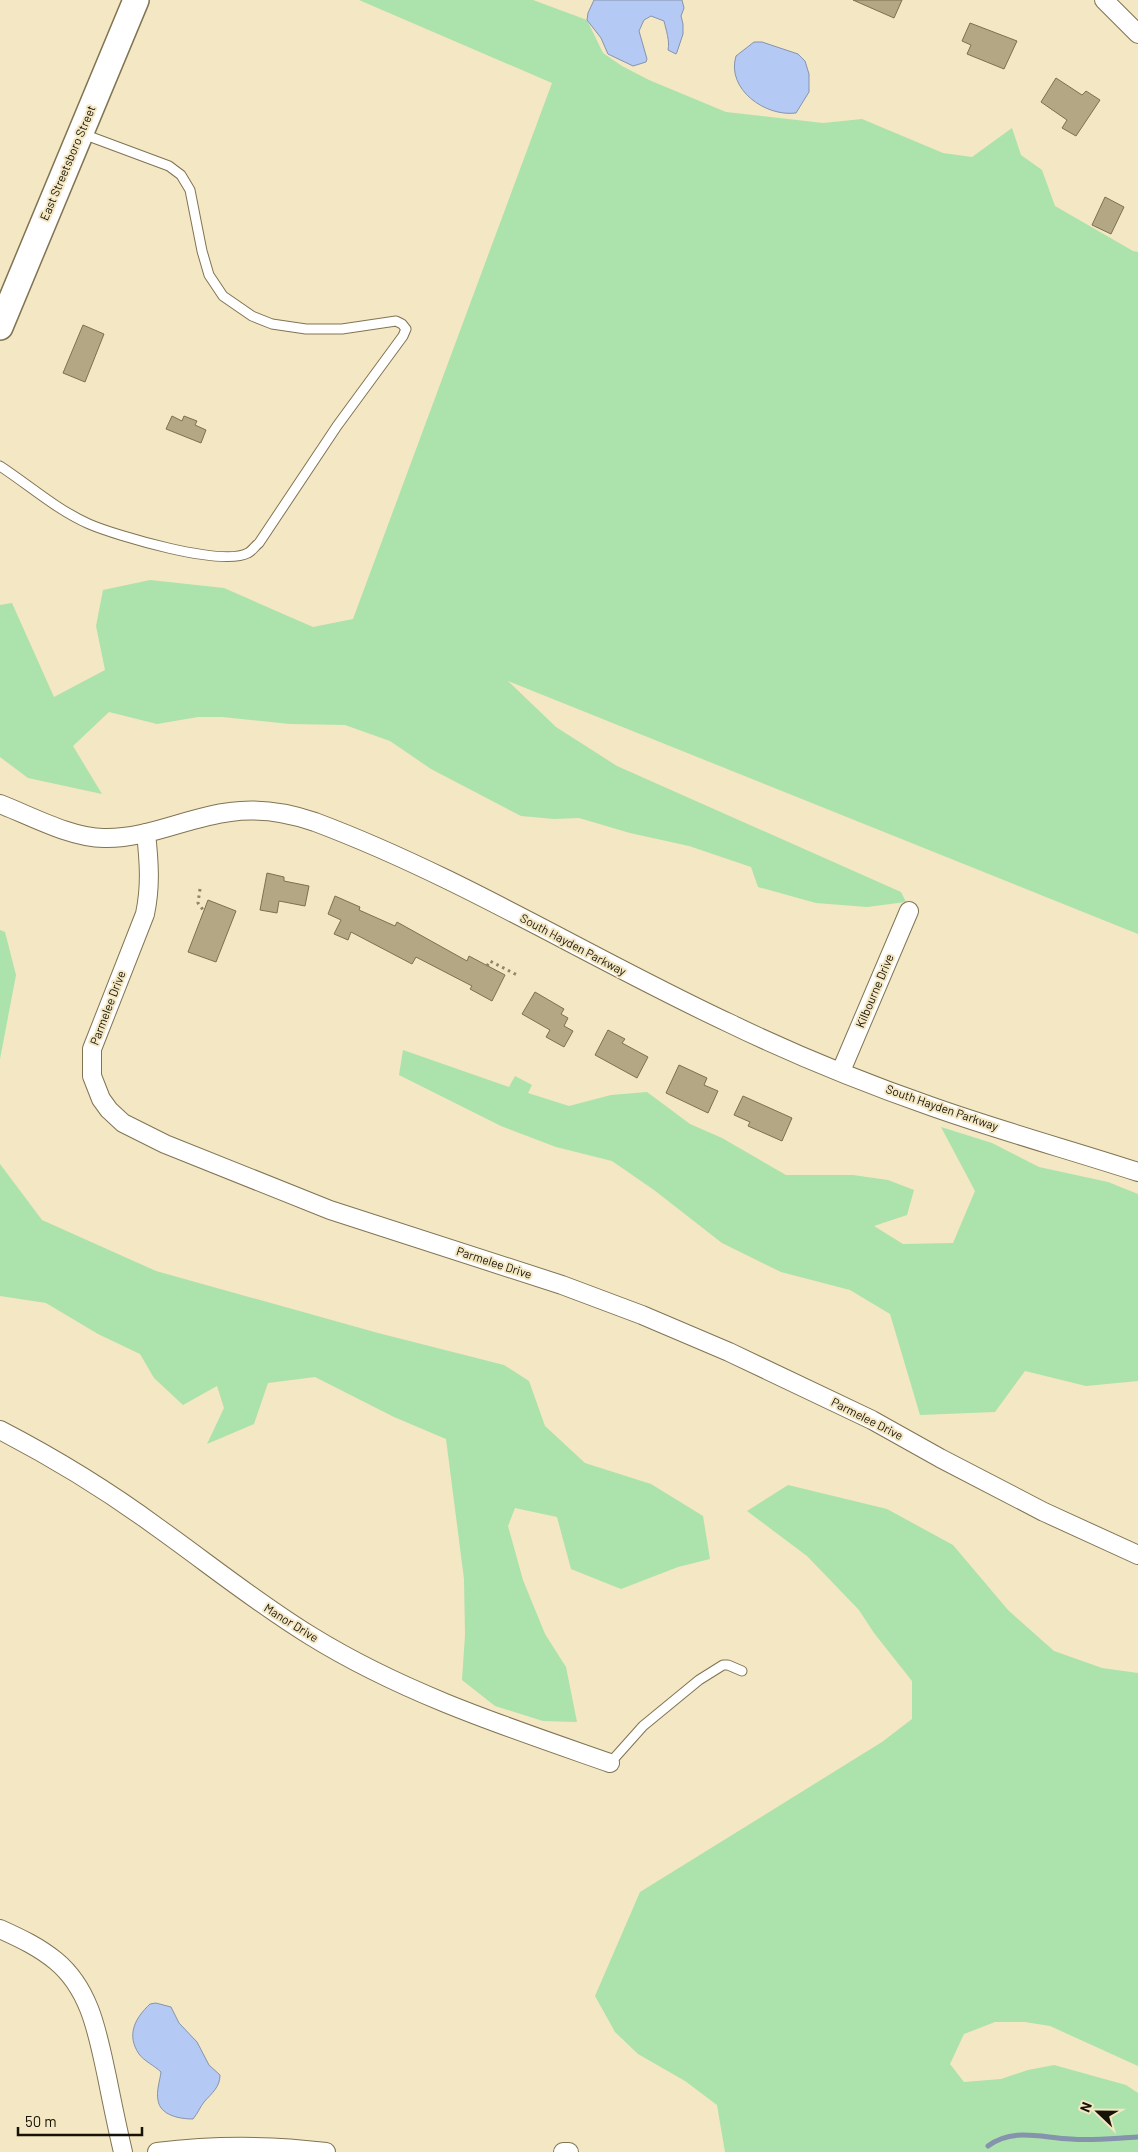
<svg xmlns="http://www.w3.org/2000/svg" width="1138" height="2152" font-family="Barlow,sans-serif">
	<rect width="100%" height="100%" fill="#f4e7c3"/>
	<g fill="#ace2ac">
		<polygon points="359,0 533,0 587,20 603,53 622,66 649,80 726,112 823,123 862,119 943,153 972,157 1012,128 1021,155 1042,170 1055,206 1133,251 1138,252 1138,934 508,681 556,727 617,766 901,892 906,902 867,907 816,903 758,887 751,867 689,846 630,833 579,818 554,819 521,816 431,769 390,741 345,725 290,724 222,717 198,717 157,724 109,712 73,746 102,794 28,778 0,757 0,605 12,603 54,697 105,670 96,626 103,590 150,580 224,588 313,627 353,619 552,83"/>
		<polygon points="0,930 5,932 16,975 0,1059"/>
		<polygon points="403,1050 509,1087 515,1076 532,1085 528,1093 569,1106 611,1095 647,1092 690,1124 722,1138 786,1175 853,1175 888,1180 914,1190 907,1215 874,1226 903,1244 953,1243 975,1191 941,1127 992,1143 1039,1167 1108,1182 1138,1194 1138,1381 1086,1386 1025,1371 995,1412 920,1415 890,1314 850,1290 781,1272 722,1243 654,1190 612,1161 556,1147 501,1126 399,1075"/>
		<polygon points="0,1164 42,1220 156,1271 378,1333 504,1365 529,1381 545,1426 585,1463 651,1484 703,1516 710,1559 678,1567 621,1589 571,1569 557,1517 515,1508 508,1526 523,1580 545,1634 566,1667 577,1722 543,1721 495,1706 462,1680 465,1635 464,1579 446,1439 394,1417 315,1377 268,1383 254,1424 207,1444 224,1408 217,1386 183,1405 154,1378 140,1354 98,1334 46,1303 0,1296"/>
		<polygon points="788,1485 887,1509 953,1545 1008,1610 1054,1651 1102,1668 1138,1673 1138,2066 1050,2026 1025,2022 995,2022 964,2034 950,2064 964,2082 1001,2079 1028,2070 1054,2065 1126,2085 1138,2093 1138,2152 725,2152 717,2105 685,2081 638,2054 615,2032 595,1996 640,1892 882,1742 912,1719 912,1681 874,1633 859,1610 807,1556 747,1511"/>
	</g>
	<g fill="#b4caf4" stroke="#8593ad">
		<path d="M594,0H682L684,8L681,16L683,24V34L677,52L676,54L668,50C670,41 666,30 664,21L651,16L644,20L639,31L647,59L646,62L633,66L608,54L601,38L587,20L588,13Z"/>
		<path d="M754,42H762L798,54L805,61L809,74V92L796,113C765,117 726,89 736,56Z"/>
		<path d="M156,2003L171,2007L179,2023L197,2042L209,2065L220,2075C220,2087 212,2093 204,2102C200,2107 198,2113 193,2119C181,2119 160,2116 158,2100C156,2092 160,2080 161,2072C155,2066 144,2061 139,2054C126,2035 135,2018 150,2004Z"/>
	</g>
	<g fill="none" stroke-linecap="round" stroke-linejoin="round">
		<path stroke="#8593ad" stroke-width="5" d="M988,2146C1013,2127 1042,2138 1071,2139C1093,2141 1116,2138 1138,2137"/>
	</g>
	<g fill="#b3a784" stroke="#7c7150">
		<polygon points="853,0 902,0 894,18"/>
		<polygon points="970,23 1017,41 1004,69 967,54 971,45 962,41"/>
		<polygon points="1056,78 1082,95 1086,91 1100,100 1076,136 1062,128 1067,120 1041,102"/>
		<polygon points="1105,197 1124,207 1111,234 1092,225"/>
		<polygon points="83,325 104,334 85,382 63,373"/>
		<polygon points="172,416 182,421 184,416 197,421 195,425 206,430 201,443 166,429"/>
		<polygon points="267,873 284,877 284,881 309,886 305,906 279,901 277,913 260,910"/>
		<polygon points="335,896 360,907 359,910 395,926 397,922 467,961 469,956 505,975 492,1001 470,989 472,986 416,957 412,964 351,932 348,940 334,934 341,920 328,914"/>
		<polygon points="208,900 236,911 216,962 188,952"/>
		<polygon points="535,992 564,1009 561,1014 568,1018 564,1026 573,1031 564,1047 546,1037 550,1030 522,1014"/>
		<polygon points="608,1030 625,1039 622,1043 648,1057 637,1078 595,1055"/>
		<polygon points="679,1065 707,1078 704,1085 718,1091 708,1113 666,1093"/>
		<polygon points="743,1096 792,1118 782,1141 748,1126 750,1122 734,1115"/>
	</g>
	<g fill="none" stroke-linecap="round" stroke-linejoin="round">
		<defs>
			<g id="service">
				<path d="M0,466C29,485 57,510 89,524C117,536 222,567 248,553C252,551 255,546 259,543L337,426L403,336L406,329L402,324L396,321L342,329H306L272,324L252,316L223,296L209,275L202,251L190,190L181,175L169,166L83,134"/>
				<polyline points="610,1763 643,1726 699,1680 723,1665 728,1665 742,1671"/>
			</g>
			<g id="minor">
				<polyline points="1104,0 1138,34"/>
				<path d="M0,804C31,816 71,838 104,838C148,839 188,817 230,812C258,808 289,813 315,822C459,876 590,958 729,1023C795,1055 864,1083 933,1107C1001,1131 1070,1150 1138,1172"/>
				<path d="M146,833C149,861 151,886 145,914L92,1049V1076L101,1099L109,1110L123,1123L165,1144L330,1210L562,1285L642,1315L729,1352L872,1420L940,1458L1044,1512L1138,1555"/>
				<polyline points="841,1071 909,911"/>
				<path d="M0,1430C54,1458 108,1491 157,1527C209,1564 257,1603 311,1636C405,1694 507,1727 610,1763"/>
				<path d="M0,1929C20,1938 39,1947 56,1961C91,1990 98,2036 107,2077C112,2102 117,2127 123,2152"/>
				<path d="M157,2152C214,2145 269,2145 326,2152"/>
				<polyline points="563,2152 569,2152"/>
			</g>
			<polyline id="secondary" points="0,327 136,0"/>
		</defs>
		<use href="#service" stroke="#807453" stroke-width="11"/>
		<use href="#minor" stroke="#807453" stroke-width="20"/>
		<use href="#secondary" stroke="#807453" stroke-width="28"/>
		<g stroke="#8d846b" stroke-width="3" stroke-dasharray="2.5 4" stroke-linecap="butt">
			<polyline points="200,889 198,903 204,911"/>
			<polyline points="487,966 490,961 517,975"/>
		</g>
		<use href="#service" stroke="#fff" stroke-width="9"/>
		<use href="#minor" stroke="#fff" stroke-width="18"/>
		<use href="#secondary" stroke="#fff" stroke-width="25"/>
	</g>
	<g text-anchor="middle" stroke-width="4" stroke-linejoin="round" paint-order="stroke">
		<g font-size="12" fill="#171306" stroke="#f4e7c3">
			<text transform="translate(68 163) rotate(-67)" y="4">East Streetsboro Street</text>
			<text transform="translate(573 945) rotate(28)" y="4">South Hayden Parkway</text>
			<text transform="translate(875 991) rotate(-67)" y="4">Kilbourne Drive</text>
			<text transform="translate(108 1008) rotate(-69)" y="4">Parmelee Drive</text>
			<text transform="translate(942 1108) rotate(19)" y="4">South Hayden Parkway</text>
			<text transform="translate(494 1263) rotate(18)" y="4">Parmelee Drive</text>
			<text transform="translate(867 1419) rotate(27)" y="4">Parmelee Drive</text>
			<text transform="translate(291 1623) rotate(32)" y="4">Manor Drive</text>
		</g>
	</g>
	<g transform="translate(1098 2112) rotate(292)" stroke="#f4e7c3" stroke-width="4" paint-order="stroke">
	<path d="M0-4L9 19L0 12L-9 19Z" fill="#171306"/>
	<text y="-8" font-size="14" font-weight="bold" text-anchor="middle" fill="#171306">N</text>
	</g>
	<path d="M18 2127v8h124v-8" fill="none" stroke="#171306" stroke-width="2.5"/>
	<text x="25" y="2127" font-size="15" fill="#171306" stroke="#f4e7c3" stroke-width="4" paint-order="stroke">50 m</text>
</svg>
